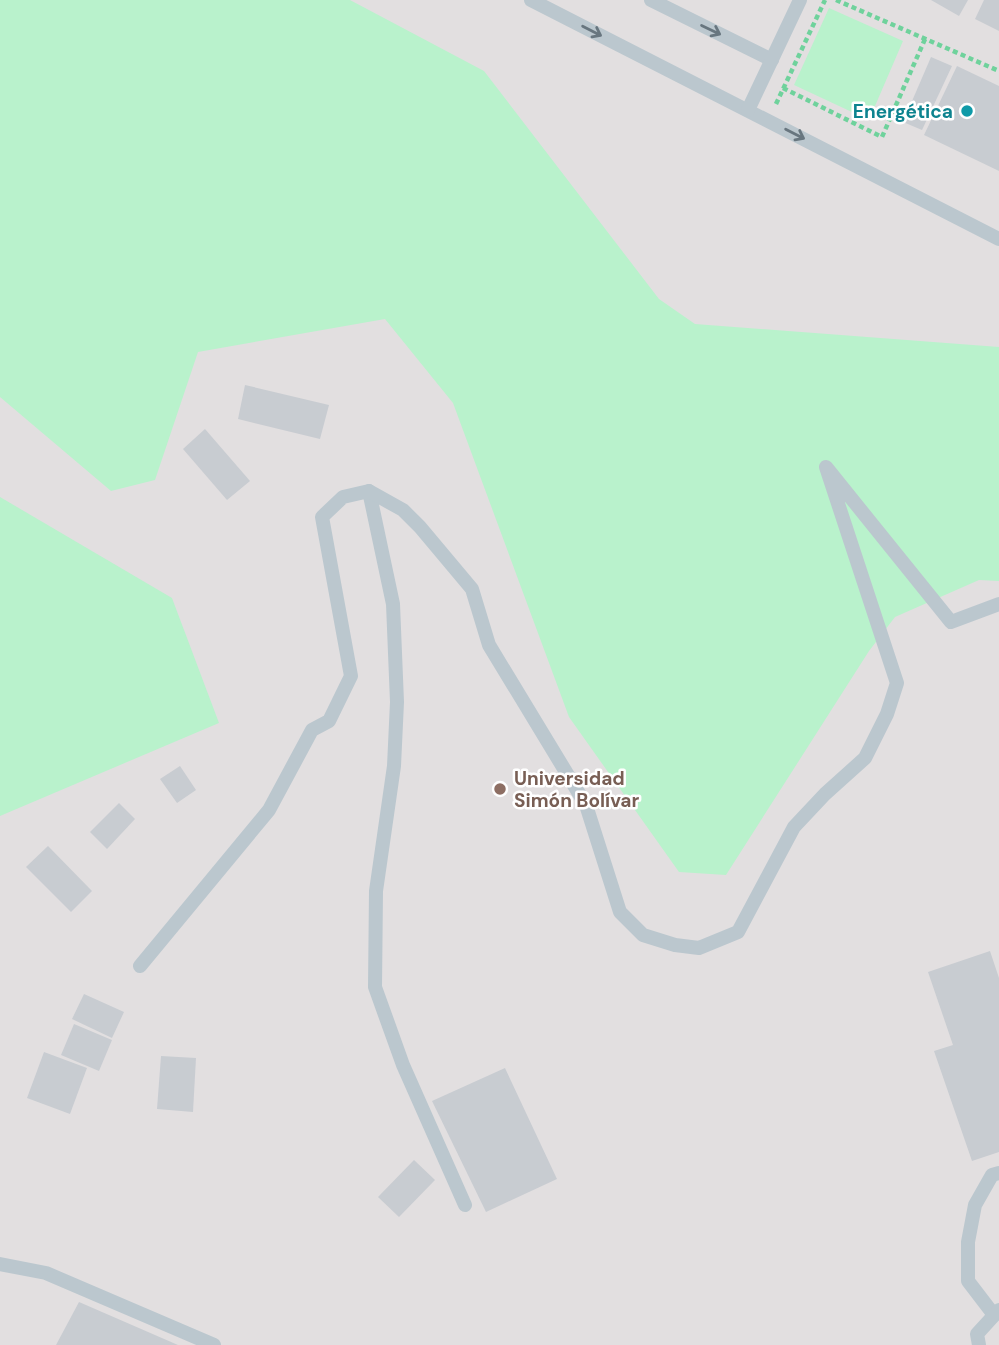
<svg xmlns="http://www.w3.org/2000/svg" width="999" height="1345" font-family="'DM Sans',sans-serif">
	<rect width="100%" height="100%" fill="#f1eeee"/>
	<polygon fill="#e2dfe0" points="185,0 999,0 999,1345 0,1345 0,234"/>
	<g fill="#b9f2cc">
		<polygon points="0,0 350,0 484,71 659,299 695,324 999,347 999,581 979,580 895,617 869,651 726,875 679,872 569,717 453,403 385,319 198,352 155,480 111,491 0,397"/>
		<polygon points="829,8 903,41 869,120 794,85"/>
		<polygon points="0,497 172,598 219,723 0,816"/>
	</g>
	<g fill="#c8ccd1">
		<polygon points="931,0 968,0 959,16"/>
		<polygon points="984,0 999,0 999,31 975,19"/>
		<polygon points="931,57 952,66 922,130 903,122"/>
		<polygon points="957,66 999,86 999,171 924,135"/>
		<polygon points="245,385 329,405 320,439 238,419"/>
		<polygon points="205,429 250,481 227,500 183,449"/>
		<polygon points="180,766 196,790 177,803 160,779"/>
		<polygon points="119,803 135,819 107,849 90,832"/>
		<polygon points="48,846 92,891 71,912 26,867"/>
		<polygon points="990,951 999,978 999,1152 972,1161 934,1051 953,1045 928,972"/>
		<polygon points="84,994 124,1012 112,1038 72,1019"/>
		<polygon points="74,1024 112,1040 99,1071 61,1055"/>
		<polygon points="44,1052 87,1068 70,1114 27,1098"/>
		<polygon points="161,1056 196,1058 193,1112 157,1109"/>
		<polygon points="505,1068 557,1179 486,1212 432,1101"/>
		<polygon points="414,1160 435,1180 399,1217 378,1197"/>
		<polygon points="79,1302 178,1345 56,1345"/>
	</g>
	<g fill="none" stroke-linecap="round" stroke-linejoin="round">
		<g stroke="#6fd29c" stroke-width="4.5" stroke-dasharray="5 3.5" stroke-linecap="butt">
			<polyline points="836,0 999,71"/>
			<polyline points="783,88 882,137 925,39"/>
			<polyline points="776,104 825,0"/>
		</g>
		<g stroke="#bbc7ce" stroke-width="14">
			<polyline points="531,0 999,239"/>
			<polyline points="651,0 772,60"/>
			<polyline points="748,110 800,0"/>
			<polyline points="369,491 393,604 397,702 394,766 376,891 375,987 403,1065 465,1205"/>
			<polyline points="140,966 269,810 312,730 329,721 351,676 322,517 343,497 369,491 403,510 420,527 472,589 489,645 586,805 620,912 643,935 675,945 699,948 738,932 794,827 825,794 865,758 887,714 897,683 826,467 951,622 999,604"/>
			<polyline points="0,1264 46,1273 214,1345"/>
			<polyline points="994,1315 968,1281 968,1242 975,1205 992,1175 999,1173"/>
			<polyline points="979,1345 977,1334 999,1310"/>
		</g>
	</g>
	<defs><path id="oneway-shaft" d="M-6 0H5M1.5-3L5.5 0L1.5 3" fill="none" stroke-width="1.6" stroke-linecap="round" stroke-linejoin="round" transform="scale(1.75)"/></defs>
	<g stroke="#68767f">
		<use href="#oneway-shaft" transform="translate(711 30) rotate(26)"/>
		<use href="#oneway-shaft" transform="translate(592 31) rotate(27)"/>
		<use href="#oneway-shaft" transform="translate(795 134) rotate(27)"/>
	</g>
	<circle fill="#0f9aa8" stroke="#fff" stroke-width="2.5" cx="967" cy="111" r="7"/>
	<circle fill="#8d6e63" stroke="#fff" stroke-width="2.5" cx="500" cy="789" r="7"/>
	<g text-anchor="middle" stroke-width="5" stroke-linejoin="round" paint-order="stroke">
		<g font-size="19" font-weight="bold" fill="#0d838f" stroke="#fff" text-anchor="end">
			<text x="953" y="118">Energética</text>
		</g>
		<g font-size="19" font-weight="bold" fill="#785e54" stroke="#fff" text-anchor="start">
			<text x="514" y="785">Universidad<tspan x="514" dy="22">Simón Bolívar</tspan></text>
		</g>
	</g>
</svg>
